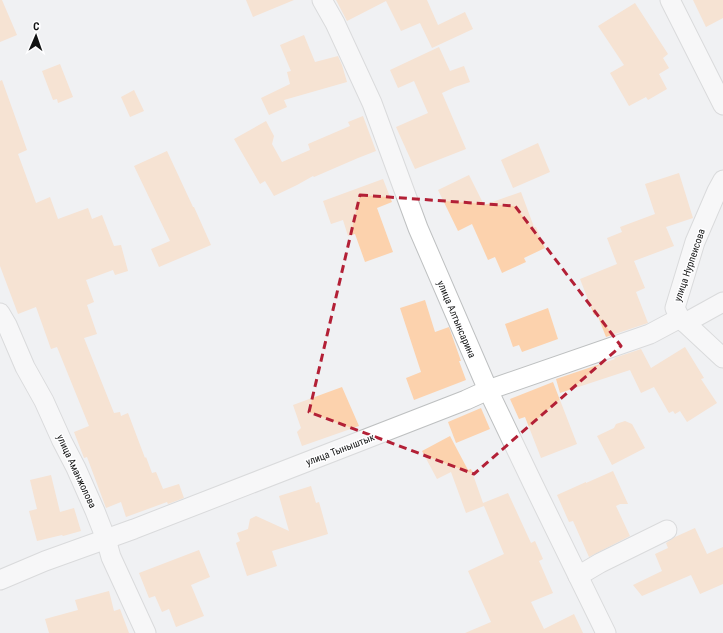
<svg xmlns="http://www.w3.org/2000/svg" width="723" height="633" font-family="'Roboto Condensed',sans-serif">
	<rect width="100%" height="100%" fill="#f0f1f3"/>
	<g fill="#fcd2ad">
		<polygon points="0,0 2,0 17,35 0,42"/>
		<polygon points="246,0 294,0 253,17"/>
		<polygon points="336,0 427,0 438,25 465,12 473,29 432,48 420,23 401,31 386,1 347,21"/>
		<polygon points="693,0 723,0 723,18 706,27"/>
		<polygon points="635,3 668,54 663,58 669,68 659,74 667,89 648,100 646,97 629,106 610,73 624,65 598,26"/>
		<polygon points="304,35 315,62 338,56 342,65 347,82 284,100 287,107 269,115 261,98 290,84 287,72 291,71 280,45"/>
		<polygon points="439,47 450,71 464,66 470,82 455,87 442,93 466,149 415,169 396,127 428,113 414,81 398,88 390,70"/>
		<polygon points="60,64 73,97 58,103 57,99 53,100 42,71"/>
		<polygon points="2,80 27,150 18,154 36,203 50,197 58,219 88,208 92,219 102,215 114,246 121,245 128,271 115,275 113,270 86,280 94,302 87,305 97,334 84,338 114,413 120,412 121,416 128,413 145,458 146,457 152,473 156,472 163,489 179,484 184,498 168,504 167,502 126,517 121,502 106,508 87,457 84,458 74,432 89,426 57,347 51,349 36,307 18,314 0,266 0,81"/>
		<polygon points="134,90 144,111 130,117 121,97"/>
		<polygon points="363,116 376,151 358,158 314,177 313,176 297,185 274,196 265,181 260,184 234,139 266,121 274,136 272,144 282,162 310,150 308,144 350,126 348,122"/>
		<polygon points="538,143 550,172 513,188 501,160"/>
		<polygon points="167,151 193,207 194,207 211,245 159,267 151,249 170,241 134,166"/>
		<polygon points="679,173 693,218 666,227 674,246 634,261 645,288 636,292 648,323 606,337 597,314 594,315 580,279 617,264 607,238 622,232 620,227 655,214 645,184"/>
		<polygon points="469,175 484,205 521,192 534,227 536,227 545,248 524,258 526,262 502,273 495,257 488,260 472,224 458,231 438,190"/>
		<polygon points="383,179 392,202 377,208 393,252 365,262 355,234 348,236 343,220 331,224 323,201"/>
		<polygon points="425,300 435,332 449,327 461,361 459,361 466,380 414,400 406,378 421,372 400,308"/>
		<polygon points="548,308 558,339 522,352 519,345 513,347 505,324"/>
		<polygon points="685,347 704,378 701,379 717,403 687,422 680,411 675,414 673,411 669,413 654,387 641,393 630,370 560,393 556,379 615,359 614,358 641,349 651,368"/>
		<polygon points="553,382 577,444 541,458 525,417 519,419 510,399"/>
		<polygon points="342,387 359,426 302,446 297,432 301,428 293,405"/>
		<polygon points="481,408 490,429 456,443 448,422"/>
		<polygon points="625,421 632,424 645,448 612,465 597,436 614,428 616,424"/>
		<polygon points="450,436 468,470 471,469 483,503 508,493 531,543 535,541 543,559 539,561 553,593 531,602 544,629 574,614 583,633 465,633 491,622 468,571 504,554 484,506 466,513 451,472 437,479 422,451"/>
		<polygon points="613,471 628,504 620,504 616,506 630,536 589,557 573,521 569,522 557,495 586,482 586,483"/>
		<polygon points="51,475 60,512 74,508 81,531 63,536 62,535 37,541 29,511 37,509 30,480"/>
		<polygon points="311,486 316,503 319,502 328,534 272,551 277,566 247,576 236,543 240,541 237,533 248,529 250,519 256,516 289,531 279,496"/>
		<polygon points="695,528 707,554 723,547 723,584 700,594 691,575 642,596 633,585 662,571 655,554 668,548 666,543 675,537"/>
		<polygon points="199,550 210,577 191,585 204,616 176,627 169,609 162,612 155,596 149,598 139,573"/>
		<polygon points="109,591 114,611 120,609 129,633 49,633 45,619 78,610 75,600"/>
	</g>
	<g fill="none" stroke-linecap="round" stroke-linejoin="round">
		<defs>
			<g id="minor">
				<polyline points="322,0 335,23 372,103 418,228 488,390 533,484 606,633"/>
				<polyline points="670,0 723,105"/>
				<polyline points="723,180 717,191 695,242 675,308 680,318 723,358"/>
				<polyline points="0,313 7,325 25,367 44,401 62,441 76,468 95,511 106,539 111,557 146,633"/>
				<polyline points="685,323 723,302"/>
				<polyline points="578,576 600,563 667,530"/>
				<polyline points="0,580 45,561 134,529 466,400 488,390 650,334 680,318"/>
			</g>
		</defs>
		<use href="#minor" stroke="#bec0c1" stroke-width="21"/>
		<use href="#minor" stroke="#fff" stroke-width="19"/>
	</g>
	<path d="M0 0H723V633H0ZM360,195L515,206L621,346L474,474L309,412Z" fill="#f0f1f3" fill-opacity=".55" fill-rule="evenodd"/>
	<path fill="none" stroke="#b32036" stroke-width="3" stroke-dasharray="8 5" stroke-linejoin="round" d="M360,195L515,206L621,346L474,474L309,412Z"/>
	<g text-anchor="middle" stroke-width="3" stroke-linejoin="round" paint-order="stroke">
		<g font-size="10" fill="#111212" stroke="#fefeff">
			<text transform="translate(689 265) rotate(-71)" y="4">улица Нурпеисова</text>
			<text transform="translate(457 319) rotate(67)" y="4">улица Алтынсарина</text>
			<text transform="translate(340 449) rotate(-21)" y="4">улица Тыныштык</text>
			<text transform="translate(77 471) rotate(65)" y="4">улица Аманжолова</text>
		</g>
	</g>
	<g transform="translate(36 36) rotate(2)" stroke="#fefeff" stroke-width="3" paint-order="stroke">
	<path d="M0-3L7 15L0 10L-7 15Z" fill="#111212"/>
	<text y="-6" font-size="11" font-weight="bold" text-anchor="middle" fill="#111212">С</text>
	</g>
</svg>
